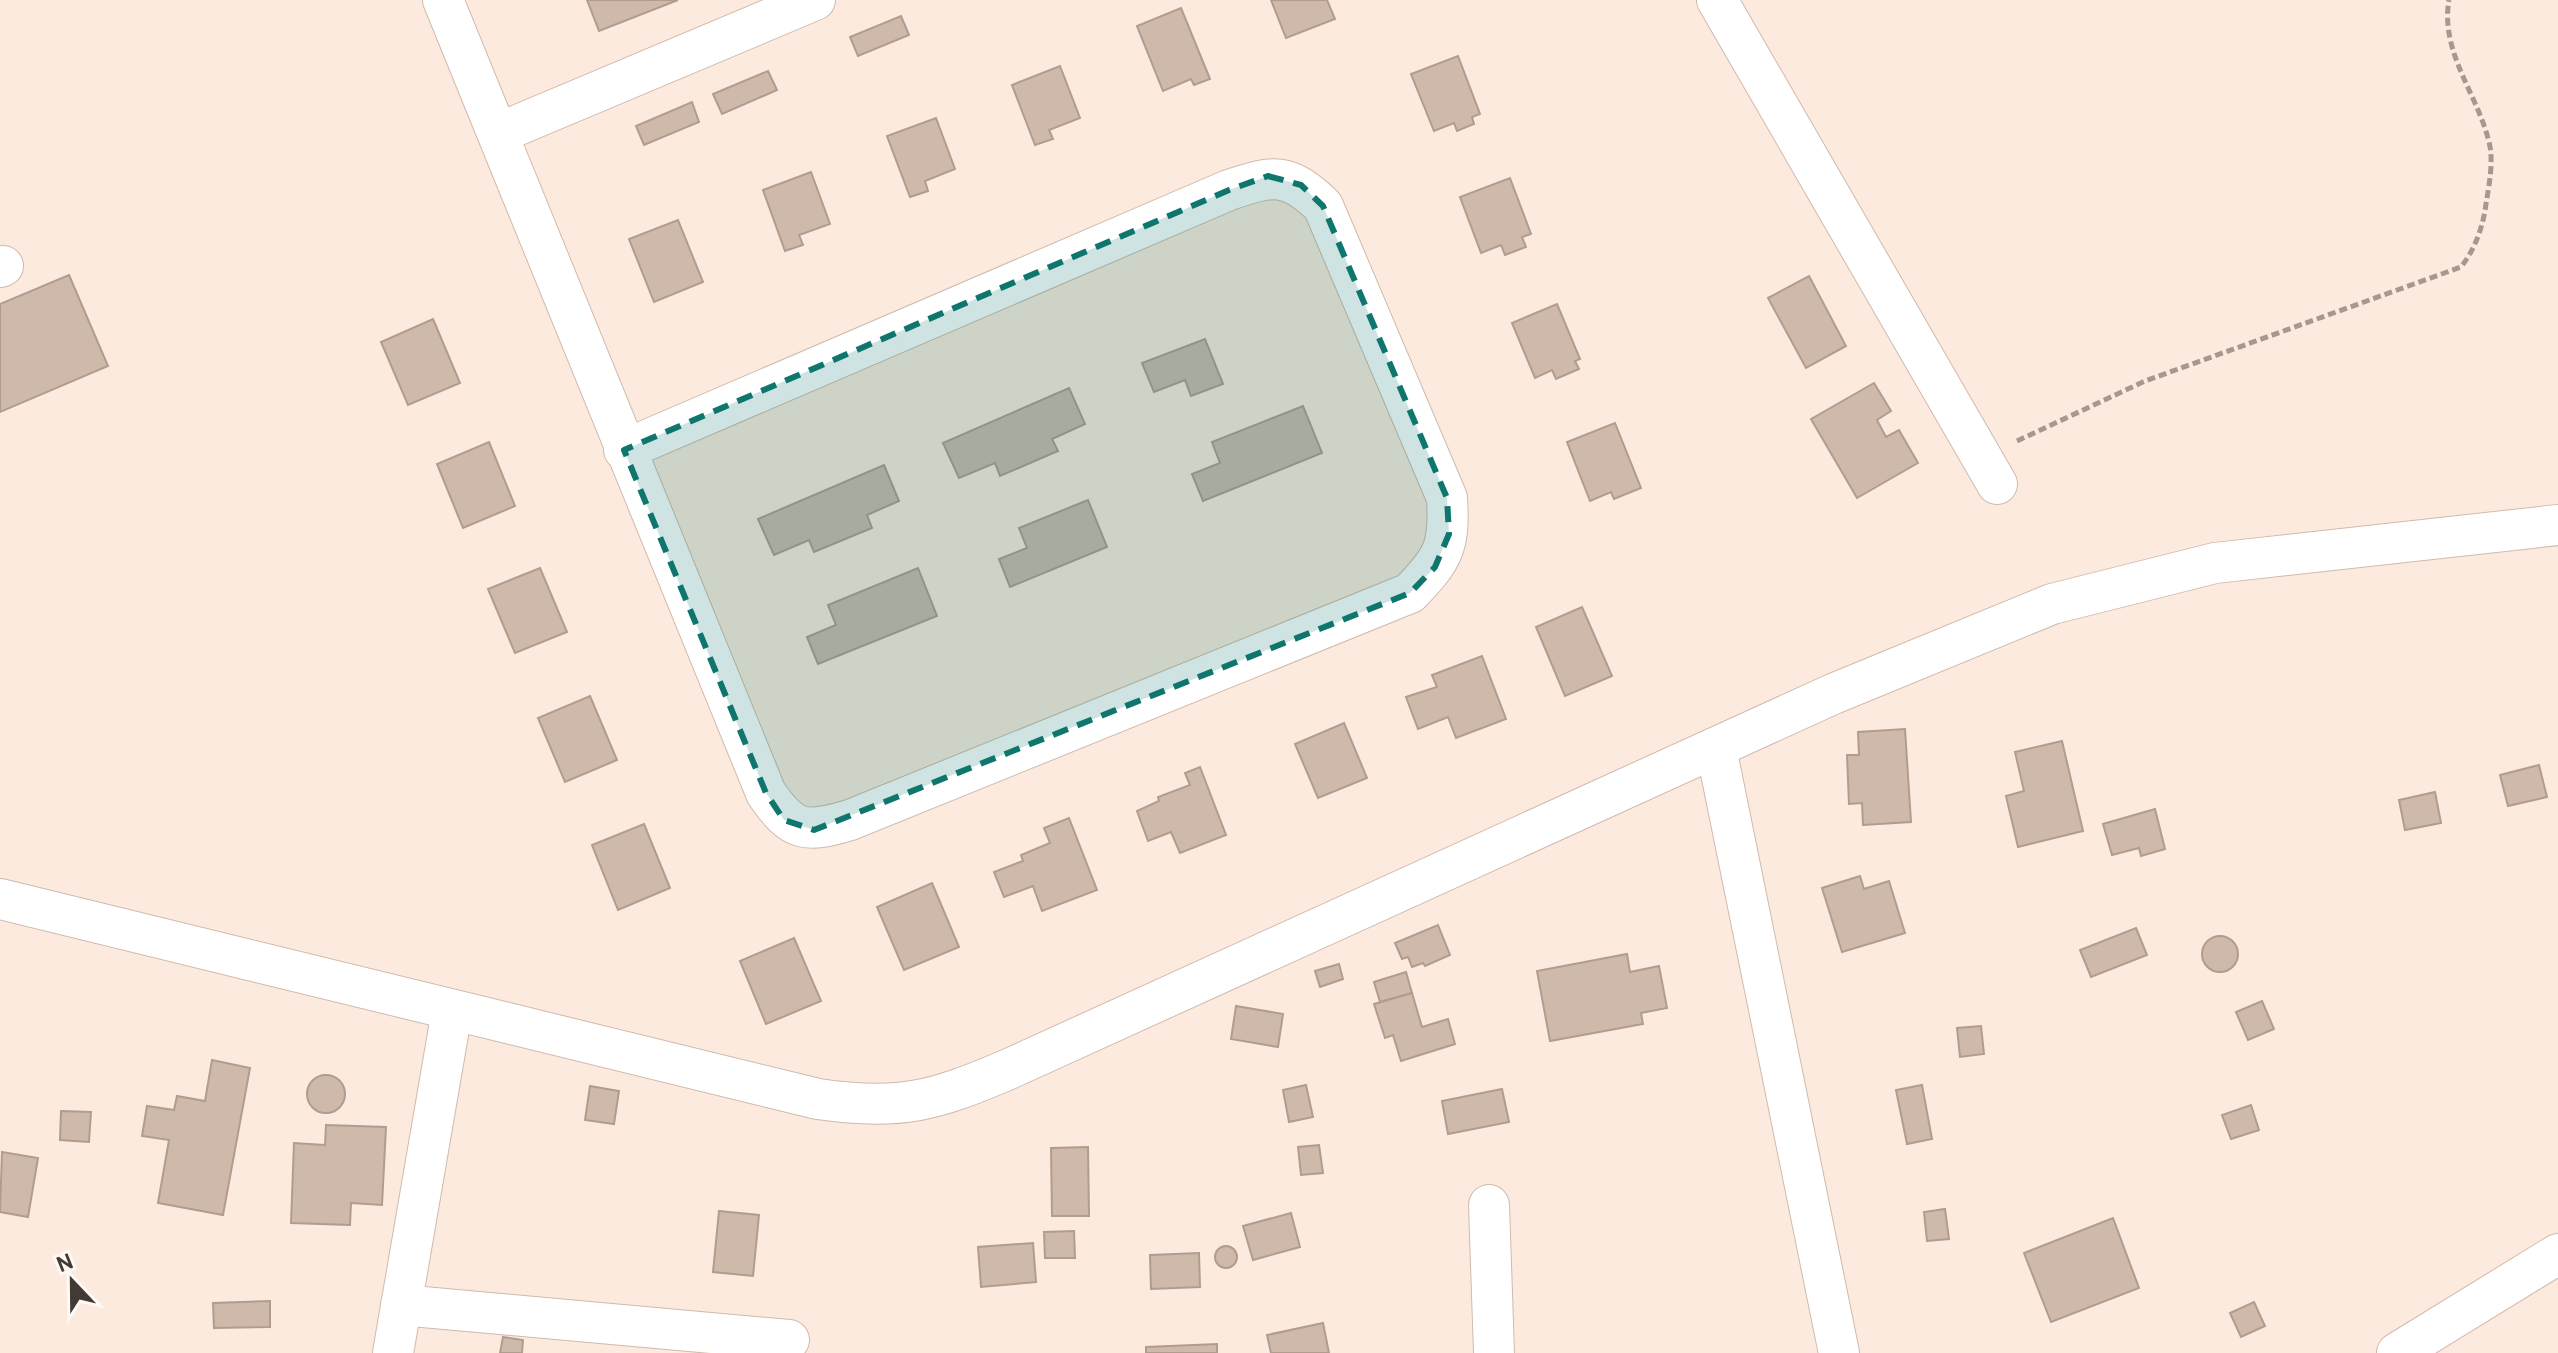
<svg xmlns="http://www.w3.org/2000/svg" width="2558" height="1353" font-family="Overpass,sans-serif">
	<rect width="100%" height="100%" fill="#fdeade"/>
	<g fill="#cfb9aa" stroke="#b19c8e" stroke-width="2">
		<polygon points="587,0 678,0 599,31"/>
		<polygon points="1271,0 1327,0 1335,19 1286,38"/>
		<polygon points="1181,8 1210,79 1194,85 1191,79 1163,91 1137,26"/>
		<polygon points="901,16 909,35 858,56 850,37"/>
		<polygon points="1458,56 1480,114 1472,117 1474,124 1457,131 1454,123 1434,131 1411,74"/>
		<polygon points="1060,66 1080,118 1049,130 1053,139 1035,145 1012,85"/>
		<polygon points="768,71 777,90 722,114 713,94"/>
		<polygon points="692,102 699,122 644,145 636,126"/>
		<polygon points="936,118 955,169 925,181 928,191 910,197 887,136"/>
		<polygon points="811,172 830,224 799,235 803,245 785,251 763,190"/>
		<polygon points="1510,178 1531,234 1522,237 1526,247 1505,255 1501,245 1481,253 1460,197"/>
		<polygon points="678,220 703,282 654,302 629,239"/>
		<polygon points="69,275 108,366 0,412 0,304"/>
		<polygon points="1809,276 1846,346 1806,368 1768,298"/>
		<polygon points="1557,304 1580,359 1575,361 1579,369 1556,379 1552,370 1535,378 1512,323"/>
		<polygon points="433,319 460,383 408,405 381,342"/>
		<polygon points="1205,339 1223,384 1191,396 1185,380 1154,392 1142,363"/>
		<polygon points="1874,383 1891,411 1877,420 1886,437 1899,430 1918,463 1857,498 1811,419"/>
		<polygon points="1069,388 1085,424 1052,439 1058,451 1000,476 995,463 959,478 943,443"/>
		<polygon points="1303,406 1322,453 1203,501 1192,474 1220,463 1212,442"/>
		<polygon points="1615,423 1641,488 1614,499 1611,492 1590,501 1567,442"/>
		<polygon points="489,442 515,506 463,528 437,464"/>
		<polygon points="884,465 899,501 867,515 872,528 814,552 809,540 774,555 758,519"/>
		<polygon points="1088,500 1107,547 1010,587 999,559 1027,548 1019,528"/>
		<polygon points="540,568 567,632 515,653 488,589"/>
		<polygon points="918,568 937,616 818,664 807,637 836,625 828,605"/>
		<polygon points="1582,607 1612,676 1565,696 1536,627"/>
		<polygon points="1482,656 1506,719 1456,738 1448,717 1418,729 1406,697 1437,687 1432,675"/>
		<polygon points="590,696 617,760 565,782 538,718"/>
		<polygon points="1344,723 1367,778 1318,798 1295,744"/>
		<polygon points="1905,729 1911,822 1863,825 1862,803 1849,804 1847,755 1859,755 1858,732"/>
		<polygon points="2062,741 2083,831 2018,847 2006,796 2024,791 2015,752"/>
		<polygon points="2539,765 2547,797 2508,806 2500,775"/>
		<polygon points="1200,767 1226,835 1180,853 1171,832 1148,841 1137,811 1159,801 1158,797 1190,785 1185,773"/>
		<polygon points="2435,792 2441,823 2405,830 2399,800"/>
		<polygon points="2155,809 2165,849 2141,856 2139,848 2112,855 2103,824"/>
		<polygon points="1069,818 1097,890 1042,911 1033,886 1004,897 994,872 1023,861 1021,855 1050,843 1044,828"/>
		<polygon points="644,824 670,888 618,910 592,845"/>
		<polygon points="1860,876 1864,889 1889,881 1905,933 1842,952 1822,888"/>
		<polygon points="932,883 959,947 904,970 877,907"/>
		<polygon points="1438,925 1450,955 1425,966 1423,963 1412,967 1408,957 1402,959 1395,943"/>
		<polygon points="2136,928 2147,955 2091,977 2080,950"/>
		<circle cx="2220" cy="954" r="18"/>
		<polygon points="794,938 821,1001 766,1024 740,961"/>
		<polygon points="1627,954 1630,972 1659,966 1667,1008 1641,1013 1643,1024 1550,1041 1537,971"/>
		<polygon points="1339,964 1343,979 1320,987 1315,971"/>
		<polygon points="1406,972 1412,993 1380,1002 1374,982"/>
		<polygon points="1412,993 1422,1027 1448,1019 1455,1044 1401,1061 1393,1035 1385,1038 1374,1004"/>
		<polygon points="2262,1001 2274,1029 2248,1040 2236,1012"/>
		<polygon points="1236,1006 1283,1014 1278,1047 1231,1039"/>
		<polygon points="1981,1026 1984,1054 1960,1057 1957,1028"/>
		<polygon points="212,1060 250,1068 223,1215 158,1203 169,1140 142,1136 147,1106 174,1110 177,1096 205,1101"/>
		<circle cx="326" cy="1094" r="19"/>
		<polygon points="1306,1085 1313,1117 1289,1122 1283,1090"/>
		<polygon points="1922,1085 1932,1139 1907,1144 1896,1090"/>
		<polygon points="590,1086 619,1091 614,1124 585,1120"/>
		<polygon points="1502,1089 1509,1122 1448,1134 1442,1101"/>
		<polygon points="2251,1105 2259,1130 2231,1139 2222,1115"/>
		<polygon points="61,1111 91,1112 89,1142 60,1140"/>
		<polygon points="326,1125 386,1127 382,1205 351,1203 350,1225 291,1223 294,1143 325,1145"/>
		<polygon points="1319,1145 1323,1173 1301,1175 1298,1147"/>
		<polygon points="1088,1147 1089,1216 1052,1216 1051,1148"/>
		<polygon points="2,1152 38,1158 28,1217 0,1212"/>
		<polygon points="1945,1209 1949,1239 1927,1241 1924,1212"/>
		<polygon points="719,1211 759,1215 753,1276 713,1272"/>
		<polygon points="1291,1213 1300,1247 1253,1260 1243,1226"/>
		<polygon points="2113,1218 2139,1288 2051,1322 2024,1253"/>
		<polygon points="1074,1231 1075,1258 1045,1258 1044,1232"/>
		<polygon points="1033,1243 1036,1282 981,1287 978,1247"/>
		<circle cx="1226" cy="1257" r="11"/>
		<polygon points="1199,1253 1200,1287 1151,1289 1150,1255"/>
		<polygon points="270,1301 270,1327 214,1328 213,1303"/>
		<polygon points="2254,1302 2265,1326 2241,1337 2230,1313"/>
		<polygon points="1323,1323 1329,1353 1271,1353 1267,1335"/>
		<polygon points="503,1337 523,1340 522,1353 500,1353"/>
		<polygon points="1217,1344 1217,1353 1146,1353 1146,1347"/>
	</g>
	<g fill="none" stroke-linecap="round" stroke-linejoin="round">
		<defs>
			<g id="street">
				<path d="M443,0L766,793C793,833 806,833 850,820L1410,593C1444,558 1450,546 1447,498L1323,206C1288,172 1273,175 1229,190L624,450"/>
				<polyline points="1717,0 1997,484"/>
				<polyline points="499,133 815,0"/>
				<polyline points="0,267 3,266"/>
				<polyline points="1716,748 1839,1353"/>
				<path d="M0,899L818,1099C900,1111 934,1101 1009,1069L1833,694L2052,604L2215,563L2558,525"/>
				<polyline points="1489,1205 1494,1353"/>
				<polyline points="401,1305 789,1340"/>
				<polyline points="393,1353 452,1011"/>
				<polyline points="2397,1353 2558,1254"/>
			</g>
		</defs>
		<use href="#street" stroke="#d0baac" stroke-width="42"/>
		<path stroke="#a6988e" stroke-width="5" stroke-dasharray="8 4" stroke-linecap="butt" d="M2017,441L2145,381L2461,267C2475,249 2483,227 2486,204C2489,185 2494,161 2489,142C2477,93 2440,52 2449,0"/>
		<use href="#street" stroke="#fff" stroke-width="40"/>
	</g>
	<path fill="#0f766e" fill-opacity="0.2" stroke="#0f766e" stroke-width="6" stroke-dasharray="16 10" stroke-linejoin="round" d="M1268,176L1301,185L1323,206L1447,498L1449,534L1435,567L1410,593L814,830L784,820L766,793L624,450L1229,190Z"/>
	<g transform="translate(72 1281) rotate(338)" stroke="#fffaf7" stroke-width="6" paint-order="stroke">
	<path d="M0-6L14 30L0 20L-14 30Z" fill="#433a34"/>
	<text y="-12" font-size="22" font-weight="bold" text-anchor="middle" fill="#433a34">N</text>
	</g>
</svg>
